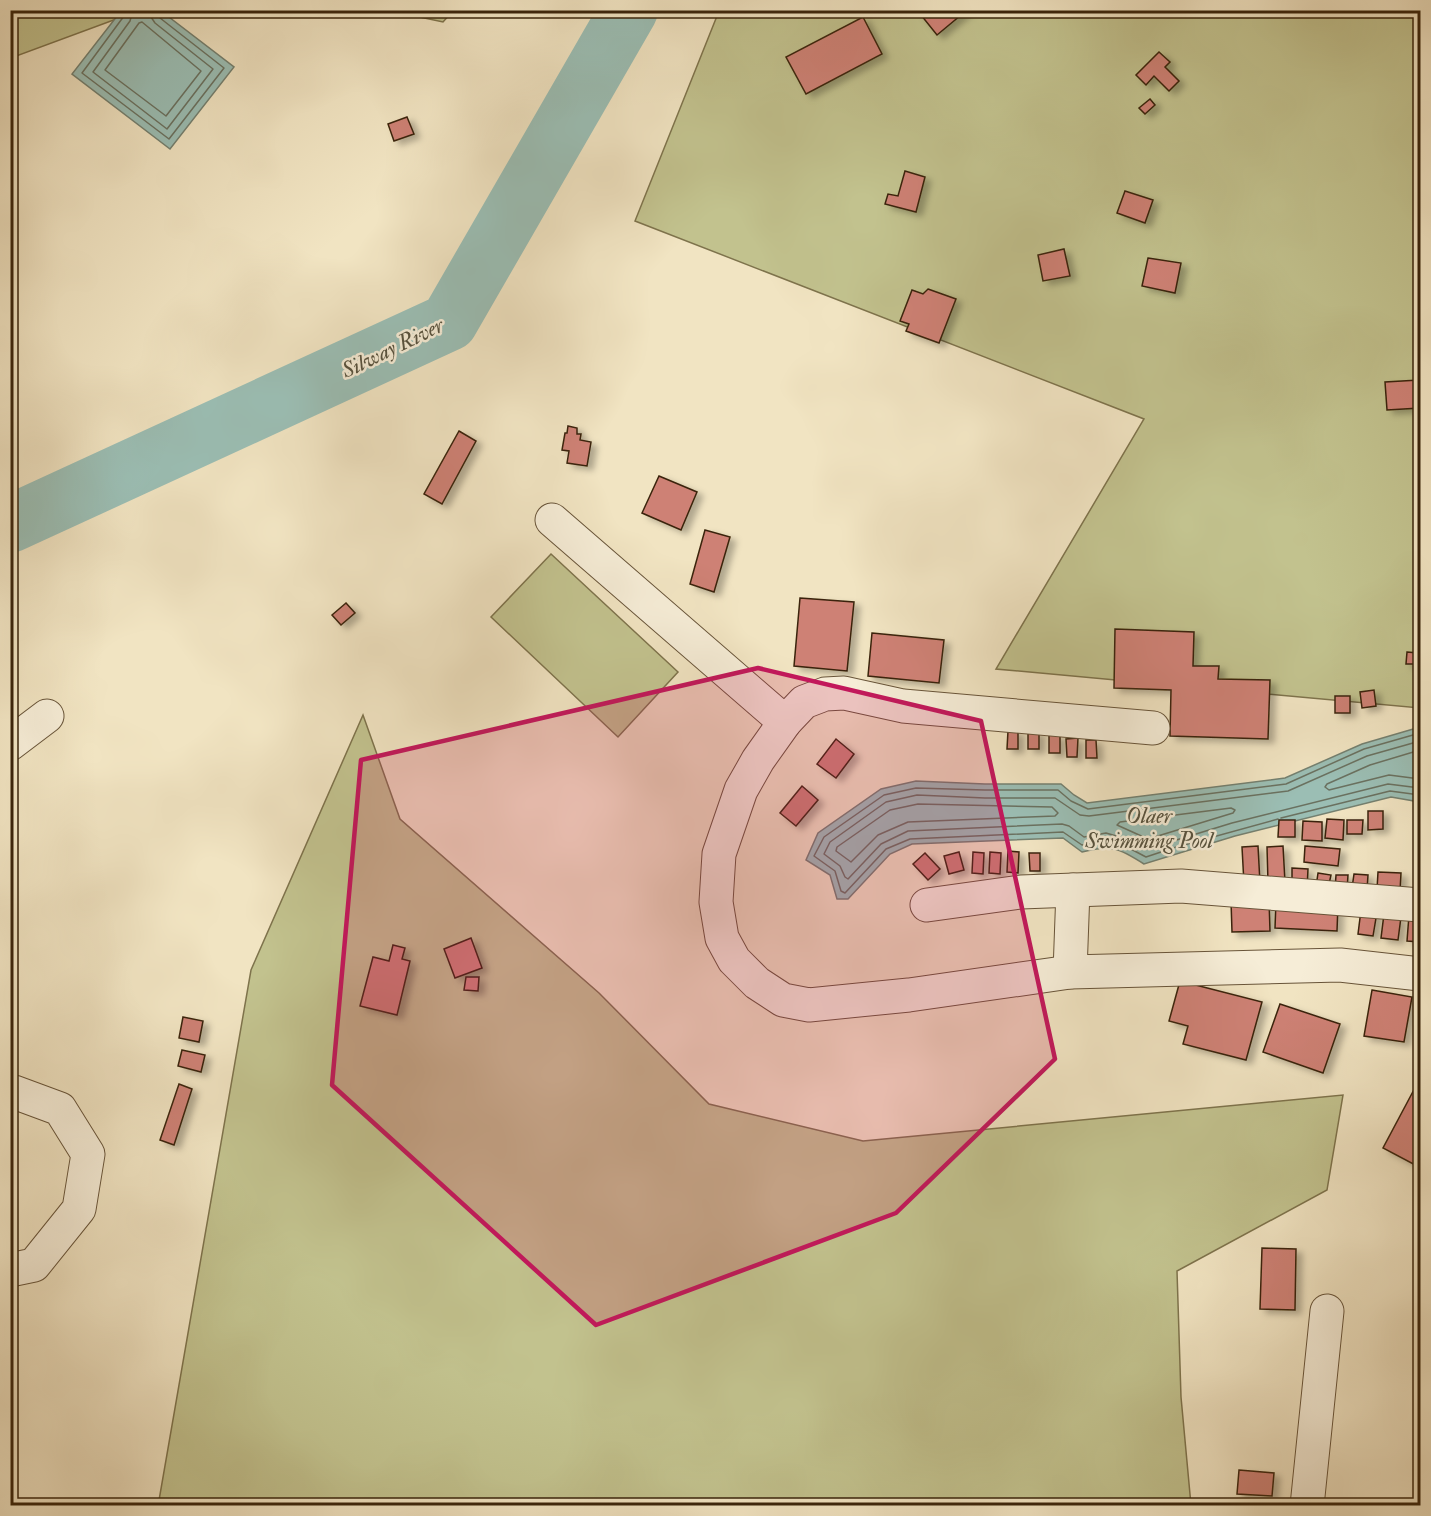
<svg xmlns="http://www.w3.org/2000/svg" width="1431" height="1516" font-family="'IM FELL Double Pica',serif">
	<defs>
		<filter id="shadow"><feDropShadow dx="6" dy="4" stdDeviation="3" flood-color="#0004"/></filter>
	</defs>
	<rect width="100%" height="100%" fill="#f1e4c2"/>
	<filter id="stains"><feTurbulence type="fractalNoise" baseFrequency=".00333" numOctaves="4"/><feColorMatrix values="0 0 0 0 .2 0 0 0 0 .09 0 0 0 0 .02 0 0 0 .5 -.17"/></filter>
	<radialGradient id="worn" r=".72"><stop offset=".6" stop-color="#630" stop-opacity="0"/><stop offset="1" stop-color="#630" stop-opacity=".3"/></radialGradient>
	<g fill="#c2c28e" stroke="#7e734c" stroke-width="1.5">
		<polygon points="11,11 138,11 11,58"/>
		<polygon points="391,11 453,11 443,22"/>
		<polygon points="719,11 1420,11 1420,708 996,669 1144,419 635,221"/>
		<polygon points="551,554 678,672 618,737 491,617"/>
		<polygon points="363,715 400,819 599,993 709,1104 863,1141 1343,1095 1327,1190 1177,1271 1181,1397 1191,1505 158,1506 251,970"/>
	</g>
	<g fill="#9bbeb4" stroke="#748070" stroke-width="1.5">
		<polygon points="121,11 161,11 234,67 170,149 72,74"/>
		<path d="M1420,727V802L1391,797L1235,836L1144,864C1119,848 1111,844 1082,852L1063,838L912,844L890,854L848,899H837L830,875L806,860L818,833L881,789L916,781L985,784H1061L1074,795L1087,803L1285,778L1362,744Z"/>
	</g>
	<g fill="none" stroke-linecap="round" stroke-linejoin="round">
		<g stroke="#6a7160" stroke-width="1.5">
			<polyline points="125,10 124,16 82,73 169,139 224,68 160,18 158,10"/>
			<polyline points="133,10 130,21 93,72 167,129 213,69 155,23 151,17 150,10"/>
			<polygon points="142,22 201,71 166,116 105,70 139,23"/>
			<polyline points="1420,741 1367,756 1288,791 1089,816 1080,815 1055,798 985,798 917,795 886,802 830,842 824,854 840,866 845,877 848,879 881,844 908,831 1062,824 1069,826 1084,837 1106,833 1130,840 1147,849 1232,823 1388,784 1420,788"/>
			<polyline points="1420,750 1370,765 1327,784 1325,787 1329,790 1389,775 1420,779"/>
			<polygon points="918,804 1052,807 1058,813 1055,816 908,822 878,835 851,862 836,851 837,847 890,810"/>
			<polygon points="1231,808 1235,810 1233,813 1148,839 1117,825 1120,822"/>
			<polyline points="1281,818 1390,791 1420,795"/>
			<polyline points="1278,819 1173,848 1146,857 1127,847 1104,840 1082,845 1063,832 910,839 886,849 845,893 841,891 835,871 814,856 824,837 884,795 916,788 985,790 1058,790 1071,801 1088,809 1286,784 1364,749 1420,733"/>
		</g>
		<polyline stroke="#9bbeb4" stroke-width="58" points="10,524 449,322 629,10"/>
	</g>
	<g fill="#ce8174" stroke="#3a240b" stroke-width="1.5" filter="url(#shadow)">
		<polygon points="917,10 967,10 937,35"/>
		<polygon points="863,17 882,54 806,94 786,57"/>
		<polygon points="1159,52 1170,62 1165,67 1179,81 1169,91 1154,76 1146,85 1136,75"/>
		<polygon points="1150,99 1155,105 1145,114 1139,108"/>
		<polygon points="407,117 414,134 394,141 388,124"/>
		<polygon points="905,171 925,177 916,212 885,204 888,194 898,196"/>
		<polygon points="1125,191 1153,200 1145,223 1117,213"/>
		<polygon points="1064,249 1070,276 1043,281 1038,255"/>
		<polygon points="1148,258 1181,263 1175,293 1142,286"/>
		<polygon points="928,289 956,299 939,343 906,331 909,324 900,321 912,290 923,294"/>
		<polygon points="1419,380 1420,408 1387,410 1385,382"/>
		<polygon points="568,426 577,428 577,434 581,434 580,440 591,442 587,466 567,463 569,451 562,450 565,433 567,433"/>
		<polygon points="459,431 476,441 442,504 424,494"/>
		<polygon points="659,476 697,492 681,530 642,513"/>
		<polygon points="705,530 730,537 714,592 690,584"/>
		<polygon points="800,598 854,602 847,671 794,666"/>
		<polygon points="346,603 355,613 341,625 332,615"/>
		<polygon points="1115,629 1194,632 1193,666 1219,666 1218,679 1270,680 1268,739 1170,736 1171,690 1114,688"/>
		<polygon points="872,633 944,640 939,683 868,676"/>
		<polygon points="1407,652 1418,653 1418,664 1406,664"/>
		<polygon points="1374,690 1376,706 1362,708 1360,692"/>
		<rect x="1335" y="696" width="15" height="17"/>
		<polygon points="1008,731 1018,731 1018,749 1007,749"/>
		<rect x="1028" y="731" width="11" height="18"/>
		<rect x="1049" y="735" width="11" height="18"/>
		<polygon points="1078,738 1077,757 1067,757 1066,739"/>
		<polygon points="836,739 854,754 836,778 817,764"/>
		<polygon points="1086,740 1096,740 1097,758 1086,758"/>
		<polygon points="802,786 818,800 796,826 780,813"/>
		<polygon points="1368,811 1383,811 1383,829 1368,830"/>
		<polygon points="1327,819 1344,820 1343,840 1325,838"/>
		<polygon points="1279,820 1295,820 1295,837 1278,837"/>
		<polygon points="1347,820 1363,820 1362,834 1347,834"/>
		<polygon points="1303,821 1322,822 1322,841 1302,840"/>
		<polygon points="1258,846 1260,883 1244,884 1242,847"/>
		<polygon points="1283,846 1285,882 1268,883 1267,847"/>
		<polygon points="1305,846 1340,849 1338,866 1304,862"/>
		<polygon points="1008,851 1019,852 1018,873 1007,872"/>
		<polygon points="959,852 964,870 949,874 944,856"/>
		<polygon points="973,852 984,853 983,874 972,873"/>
		<polygon points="990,852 1001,853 1000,874 989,873"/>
		<polygon points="925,853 940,869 928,880 913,864"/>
		<polygon points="1029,853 1040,853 1040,871 1030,871"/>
		<polygon points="1292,868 1308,869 1307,889 1292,889"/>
		<polygon points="1378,872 1401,873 1400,891 1377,889"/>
		<polygon points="1318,873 1331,875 1328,889 1316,887"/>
		<polygon points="1354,874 1368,875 1367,890 1352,888"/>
		<polygon points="1336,875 1348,875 1347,890 1335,890"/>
		<polygon points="1269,900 1270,931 1232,932 1231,901"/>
		<polygon points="1276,901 1338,904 1337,931 1275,928"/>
		<polygon points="1361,910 1377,912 1373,936 1358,934"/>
		<polygon points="1384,914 1401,917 1398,940 1381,938"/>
		<polygon points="1409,915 1420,916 1420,942 1407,941"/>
		<polygon points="471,938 482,968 455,978 444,949"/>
		<polygon points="393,945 405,948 402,959 410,961 397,1015 360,1006 373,957 389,961"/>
		<polygon points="466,977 479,977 478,991 464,990"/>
		<polygon points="1180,981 1262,1002 1246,1060 1183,1044 1188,1026 1169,1021"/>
		<polygon points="1372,990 1412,997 1404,1042 1364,1036"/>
		<polygon points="1280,1004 1340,1024 1323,1073 1263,1052"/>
		<polygon points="183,1017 203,1021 199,1042 179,1038"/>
		<polygon points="182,1050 205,1055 201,1072 178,1066"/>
		<polygon points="179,1084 192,1089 174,1145 160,1140"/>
		<polygon points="1417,1084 1420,1086 1419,1167 1383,1148"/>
		<polygon points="1262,1248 1296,1249 1295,1310 1260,1309"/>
		<polygon points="1239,1470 1274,1473 1272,1496 1237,1494"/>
		<polygon points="1236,1502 1268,1502 1269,1506 1236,1506"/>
	</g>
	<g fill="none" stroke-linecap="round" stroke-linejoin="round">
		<defs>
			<g id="minor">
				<polyline points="552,520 785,722"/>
				<polyline points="1153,728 903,706 844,693 825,694 804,702 785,722 758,760 741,790 719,854 716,902 722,938 734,960 757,983 783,1000 809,1005 909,995 1070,972 1340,965 1420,974"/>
				<polyline points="10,744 47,716"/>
				<polyline points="927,905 1021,892 1181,886 1420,905"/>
				<polyline points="1070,972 1073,890"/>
				<polyline points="10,1095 14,1092 60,1109 88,1154 79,1209 34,1265 10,1270"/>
				<polyline points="1307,1506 1327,1311"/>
			</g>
		</defs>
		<use href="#minor" stroke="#685439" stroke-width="35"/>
		<use href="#minor" stroke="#f6edd7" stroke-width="33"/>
	</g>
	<path fill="#c2185b" fill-opacity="0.2" stroke="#c2185b" stroke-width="4.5" stroke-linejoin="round" d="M758,668L981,721L1055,1059L896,1213L596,1325L332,1085L361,760Z"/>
	<g text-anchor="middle" stroke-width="5" stroke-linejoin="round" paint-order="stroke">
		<g font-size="22" font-style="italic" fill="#57523e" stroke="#f6edd7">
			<text transform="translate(392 347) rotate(-26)" y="8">Silway River</text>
			<text x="1149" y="823">Olaer<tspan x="1149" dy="25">Swimming Pool</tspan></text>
		</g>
	</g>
	<rect width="1431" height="1516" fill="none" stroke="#f1e4c2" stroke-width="36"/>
	<rect x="12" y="12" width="1407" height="1492" fill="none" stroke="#3a240b" stroke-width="3"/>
	<rect x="18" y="18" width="1395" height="1480" fill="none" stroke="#3a240b" stroke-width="1.5"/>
	<rect width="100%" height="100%" filter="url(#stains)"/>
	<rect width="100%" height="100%" fill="url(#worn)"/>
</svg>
